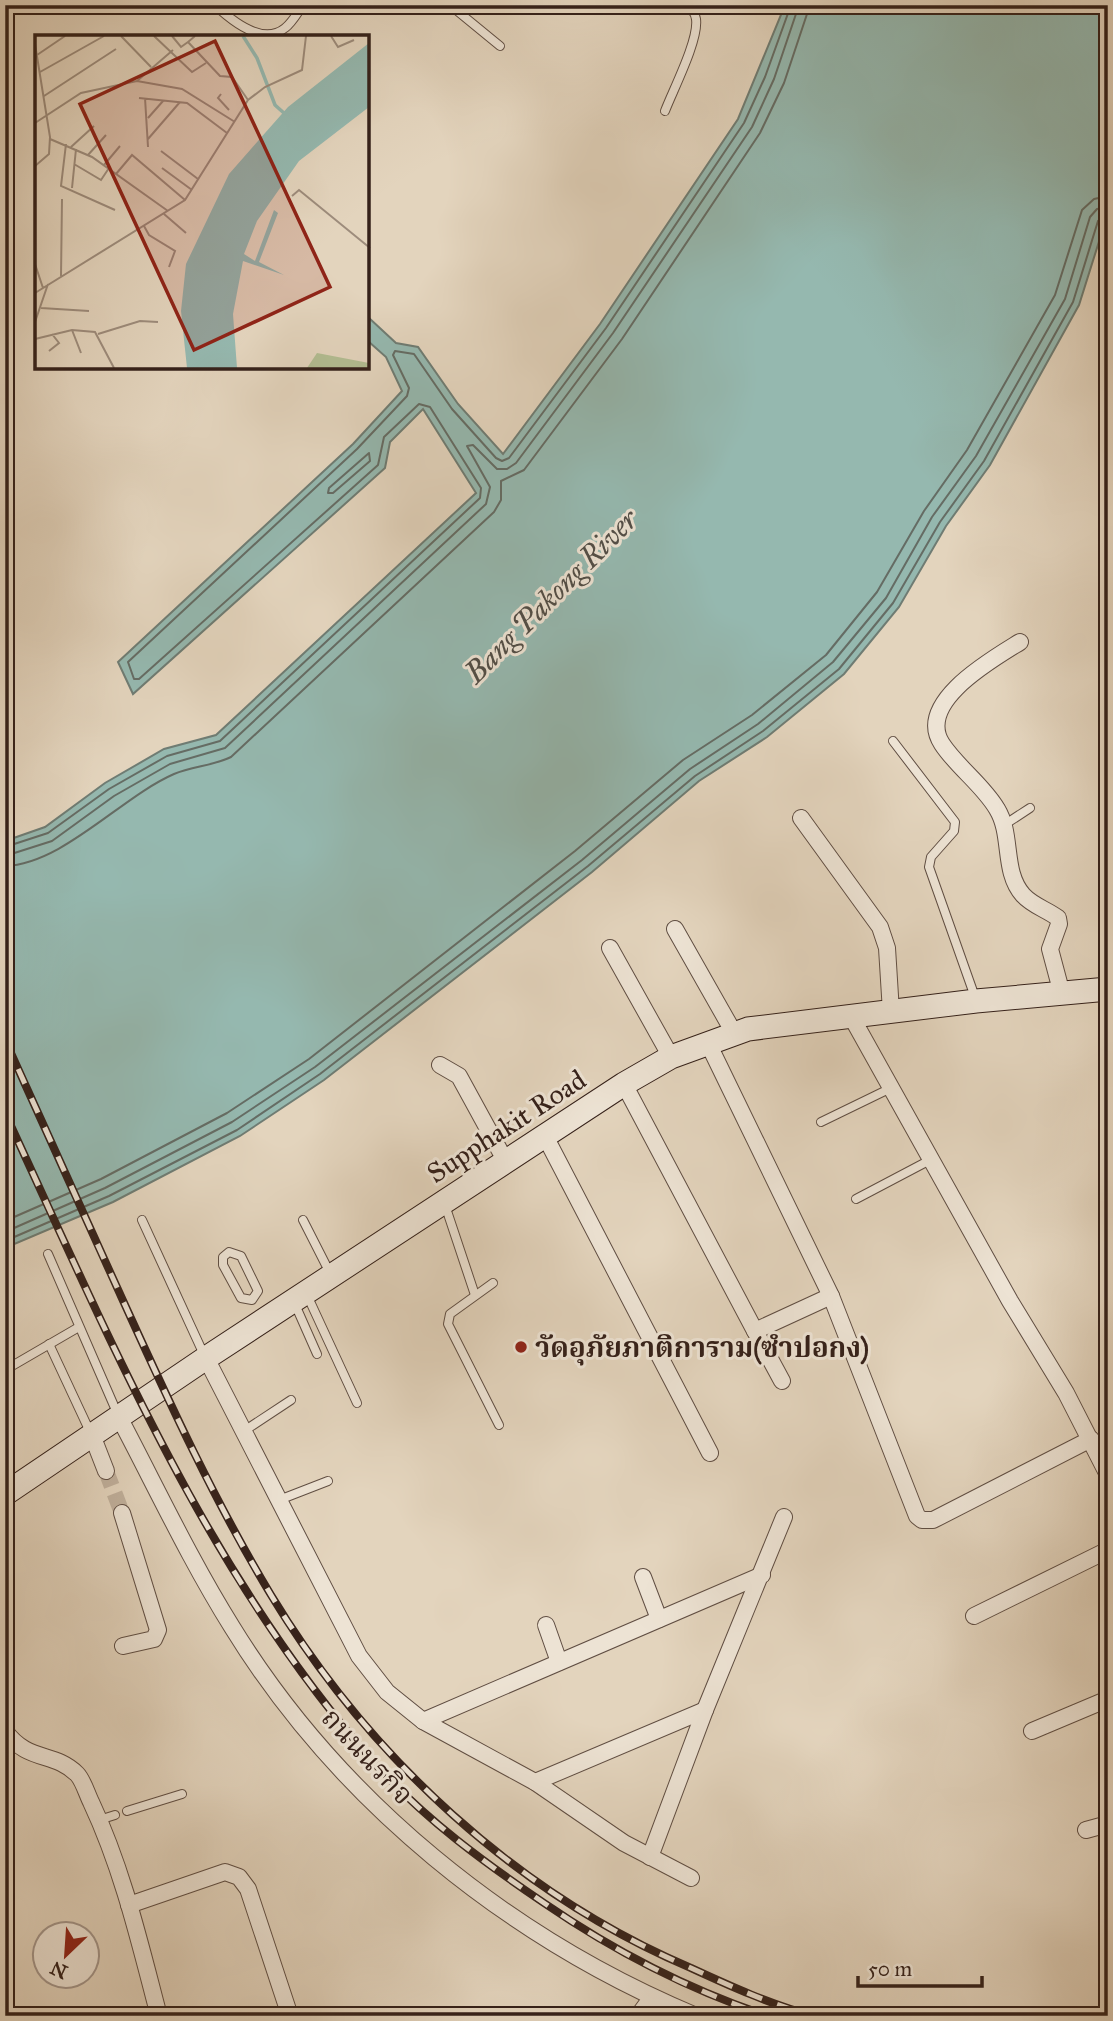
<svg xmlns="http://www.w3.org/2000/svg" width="1113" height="2021" font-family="'IM FELL Great Primer','Noto Serif Thai',serif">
	<rect width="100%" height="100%" fill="#e3d4bd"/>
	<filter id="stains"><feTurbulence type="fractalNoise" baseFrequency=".00286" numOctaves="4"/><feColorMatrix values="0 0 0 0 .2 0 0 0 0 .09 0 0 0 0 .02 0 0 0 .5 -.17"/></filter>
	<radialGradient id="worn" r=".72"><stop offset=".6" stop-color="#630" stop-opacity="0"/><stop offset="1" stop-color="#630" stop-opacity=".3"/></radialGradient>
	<polygon fill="#95b8af" stroke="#6f7c73" stroke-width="2" points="785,5 1108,5 1108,213 1079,305 990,465 946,526 899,607 844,674 767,737 699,781 592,872 324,1080 240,1136 113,1202 5,1248 5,841 45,827 105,783 164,749 216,735 476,493 423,409 390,442 385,468 133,694 118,662 353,444 402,391 386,357 368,341 368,317 396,343 418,347 458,404 503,454 600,324 738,119"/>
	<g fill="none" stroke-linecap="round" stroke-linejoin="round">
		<g stroke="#656c64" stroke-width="2">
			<polygon points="369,453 370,461 333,493 328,493 329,488"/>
			<polyline points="5,847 48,833 109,789 167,756 220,741 480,498 481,488 430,407 419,404 384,437 378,465 139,679 134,679 128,662 357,449 407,396 409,388 393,355 395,351 414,354 452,409 496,458 502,461 509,458 606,328 744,123 765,77 791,5"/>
			<polyline points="5,856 52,841 114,796 170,764 225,748 486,504 490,487 467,446 473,445 497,469 507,469 516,463 613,333 752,127 774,79 799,5"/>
			<path d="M5,866C63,864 121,797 174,774C192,766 213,766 231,757L494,512L501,500V481L524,470L622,339L760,133L784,83L810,5"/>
			<polyline points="5,1221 101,1179 227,1113 309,1059 575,851 683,760 752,715 826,655 877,592 924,511 967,450 1055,295 1082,210 1094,199 1108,196"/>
			<polyline points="5,1232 105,1188 232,1122 315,1067 582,860 690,769 758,724 833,662 886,598 932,517 976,456 1065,299 1090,217 1097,209 1108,207"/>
			<polyline points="5,1241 109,1196 237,1130 320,1074 588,866 695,776 763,731 839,669 893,603 940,522 984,461 1073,302 1098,221 1108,216"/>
		</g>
		<polyline stroke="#c0b09c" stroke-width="16" stroke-dasharray="16 8" stroke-linecap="butt" points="106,1471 122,1513"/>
		<defs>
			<g id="lane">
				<path d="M215,5C232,21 263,46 285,28C292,23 298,12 303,5"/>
				<polyline points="450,5 500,46"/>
				<path d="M665,111C673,90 699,40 696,19C695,12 691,9 686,5"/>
				<polyline points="893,741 955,822 954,831 931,857 929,867 975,997"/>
				<polyline points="1004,825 1030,808"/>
				<polyline points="821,1122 891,1088"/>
				<polyline points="856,1199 932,1159"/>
				<polyline points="445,1205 475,1295"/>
				<polyline points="142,1220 205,1357"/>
				<polyline points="303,1220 330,1273"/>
				<polygon points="229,1252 241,1256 258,1291 252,1300 241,1298 223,1265 223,1257"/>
				<polyline points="48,1254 118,1415"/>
				<polyline points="493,1283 450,1314 448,1324 499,1425"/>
				<polyline points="307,1295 357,1403"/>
				<polyline points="294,1302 317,1354"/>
				<polyline points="49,1344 91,1434"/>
				<polyline points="5,1370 79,1327"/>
				<polyline points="244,1431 291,1400"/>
				<polyline points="279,1500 328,1481"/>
				<polyline points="127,1811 182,1794"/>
				<polyline points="99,1820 115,1815"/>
			</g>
			<g id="street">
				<path d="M1020,642C991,660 915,703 942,744C957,767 983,785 997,809C1013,835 1002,871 1023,895C1033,906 1046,909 1058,918L1059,924L1050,949L1062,994"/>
				<polyline points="801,818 880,927 887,948 891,1012"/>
				<polyline points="675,929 734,1033"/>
				<polyline points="610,948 671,1057"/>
				<polyline points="851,1016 1010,1301 1066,1393 1108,1475"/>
				<polyline points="707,1041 831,1296 917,1516 922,1520 933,1520 1091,1439"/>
				<polyline points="440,1065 459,1076 506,1162"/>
				<polyline points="624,1084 755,1331"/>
				<polyline points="545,1136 710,1453"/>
				<polyline points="206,1358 359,1656 387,1692 423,1721 535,1782 624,1843 691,1878"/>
				<polyline points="782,1381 755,1331 831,1296"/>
				<path d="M119,1417C156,1487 190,1560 232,1627C339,1801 509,1938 696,2016"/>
				<polyline points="92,1435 106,1471"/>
				<polyline points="122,1513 158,1630 154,1639 123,1646"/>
				<polyline points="643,1577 659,1619"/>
				<polyline points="974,1616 1108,1550"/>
				<polyline points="546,1625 559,1662"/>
				<polyline points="423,1721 762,1575"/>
				<path d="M5,1731C28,1763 54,1751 77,1774C83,1780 87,1794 91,1802C123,1870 140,1944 159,2016"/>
				<polyline points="1032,1731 1108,1699"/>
				<polyline points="535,1782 705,1710"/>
				<polyline points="1086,1830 1108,1824"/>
				<polyline points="650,1857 705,1710 784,1517"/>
				<polyline points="129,1905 225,1872 239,1877 248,1889 290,2016"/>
				<polyline points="638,2016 652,1997"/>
			</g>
			<polyline id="secondary" points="5,1494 206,1358 624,1084 671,1057 748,1029 976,1001 1108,989"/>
		</defs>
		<use href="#lane" stroke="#604e43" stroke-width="10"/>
		<use href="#street" stroke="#604e43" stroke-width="18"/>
		<use href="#secondary" stroke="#35211a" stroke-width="25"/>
		<use href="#lane" stroke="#ede3d4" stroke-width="8"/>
		<use href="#street" stroke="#ede3d4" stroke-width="16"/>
		<use href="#secondary" stroke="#ede3d4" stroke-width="23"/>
		<defs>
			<g id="rail">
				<path d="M5,1040C45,1128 85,1217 125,1305C170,1404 215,1502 271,1595C369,1757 517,1894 691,1968C730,1986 772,2005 814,2016"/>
				<path d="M5,1113C111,1341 208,1577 378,1767C426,1820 485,1863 544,1903C614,1951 687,1989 768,2016"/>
			</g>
		</defs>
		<use href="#rail" stroke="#35211a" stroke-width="8"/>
		<use href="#rail" stroke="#ede3d4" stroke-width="5" stroke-dasharray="16" stroke-linecap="butt"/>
	</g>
	<circle fill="#8f2418" stroke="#ede3d4" stroke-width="2.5" cx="521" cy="1347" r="7"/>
	<g text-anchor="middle" stroke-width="6" stroke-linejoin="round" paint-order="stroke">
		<g font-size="28" fill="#35211a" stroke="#ede3d4">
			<text transform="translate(506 1126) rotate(-33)" y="10">Supphakit Road</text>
			<text transform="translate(368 1756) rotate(47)" y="10">ถนนนรกิจ</text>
		</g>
		<g font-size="28" font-weight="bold" fill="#35211a" stroke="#ede3d4" text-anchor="start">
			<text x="535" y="1357">วัดอุภัยภาติการาม(ซำปอกง)</text>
		</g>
		<g font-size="30" font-style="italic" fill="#524e47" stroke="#ede3d4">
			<text transform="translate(551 596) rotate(-45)" y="10">Bang Pakong River</text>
		</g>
	</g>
	<g transform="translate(35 35)">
		<rect width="334" height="334" fill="#e3d4bd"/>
		<path d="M282,318L334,328V333H272Z" fill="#b2bd92"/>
		<path d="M334,8V72L264,126L222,186L209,219L220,226L239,175L243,178L224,227L249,240L208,226L198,279L202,333H152L146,276L151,229L194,139L253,72Z" fill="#95b8af"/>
		<path fill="none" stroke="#95b8af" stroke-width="3.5" d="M208,1L222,23L240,70L250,79"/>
		<path fill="none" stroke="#9d8c7c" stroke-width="2" d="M86,1L116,32M119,1L157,37L171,28M137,1L146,12L153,7M160,1L153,7L185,41L197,42L213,65M296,1L303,12L319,5M0,9L15,102L14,119L0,131M2,20L30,1M5,37L69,1M102,46L138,15M186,59L183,63L194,75M9,61L81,14M104,63L152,68L192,98M110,63L113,112M113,83L128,66M0,88L46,58L102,46L147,54L200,87M15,104L57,122L133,176M113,104L145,67M31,109L26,151L80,175M36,112L59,91M126,116L163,144M53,120L71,100M39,129L66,145L74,133M69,130L85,111M127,133L157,155M81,139L97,120L150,165M37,153L41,114M257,161L264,155L335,213M129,179L151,198M109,191L114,200L140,216L134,232M0,229L8,253M26,241L27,164M0,258L150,165L213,65L230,52L267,35L271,1M6,273L54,276M0,287L13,249M37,295L46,318M63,299L105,286L123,287M0,304L37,295L60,297L79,333M14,316L24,308L17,299"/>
		<path fill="#8f2418" fill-opacity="0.15" stroke="#8f2418" stroke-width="3.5" d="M180,6L295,252L159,315L45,69Z"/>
		<rect width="334" height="334" fill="none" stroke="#35211a" stroke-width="3.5"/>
	</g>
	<rect width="1113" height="2021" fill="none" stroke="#e3d4bd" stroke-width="28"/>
	<rect x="7" y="7" width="1099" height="2007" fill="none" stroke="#35211a" stroke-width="3.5"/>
	<rect x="14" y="14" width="1085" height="1993" fill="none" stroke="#35211a" stroke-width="2"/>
	<g transform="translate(66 1955) rotate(205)"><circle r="33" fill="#ede3d4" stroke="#a3958a" stroke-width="2"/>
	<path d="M0-5L12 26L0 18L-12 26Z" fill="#8f2418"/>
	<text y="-10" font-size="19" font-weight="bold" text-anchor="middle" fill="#35211a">N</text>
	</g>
	<path d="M858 1976v10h124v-10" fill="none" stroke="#35211a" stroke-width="3.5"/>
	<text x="868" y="1976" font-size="21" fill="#35211a" stroke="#ede3d4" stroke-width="5" paint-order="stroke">50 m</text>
	<rect width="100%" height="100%" filter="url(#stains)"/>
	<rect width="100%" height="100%" fill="url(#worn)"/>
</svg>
